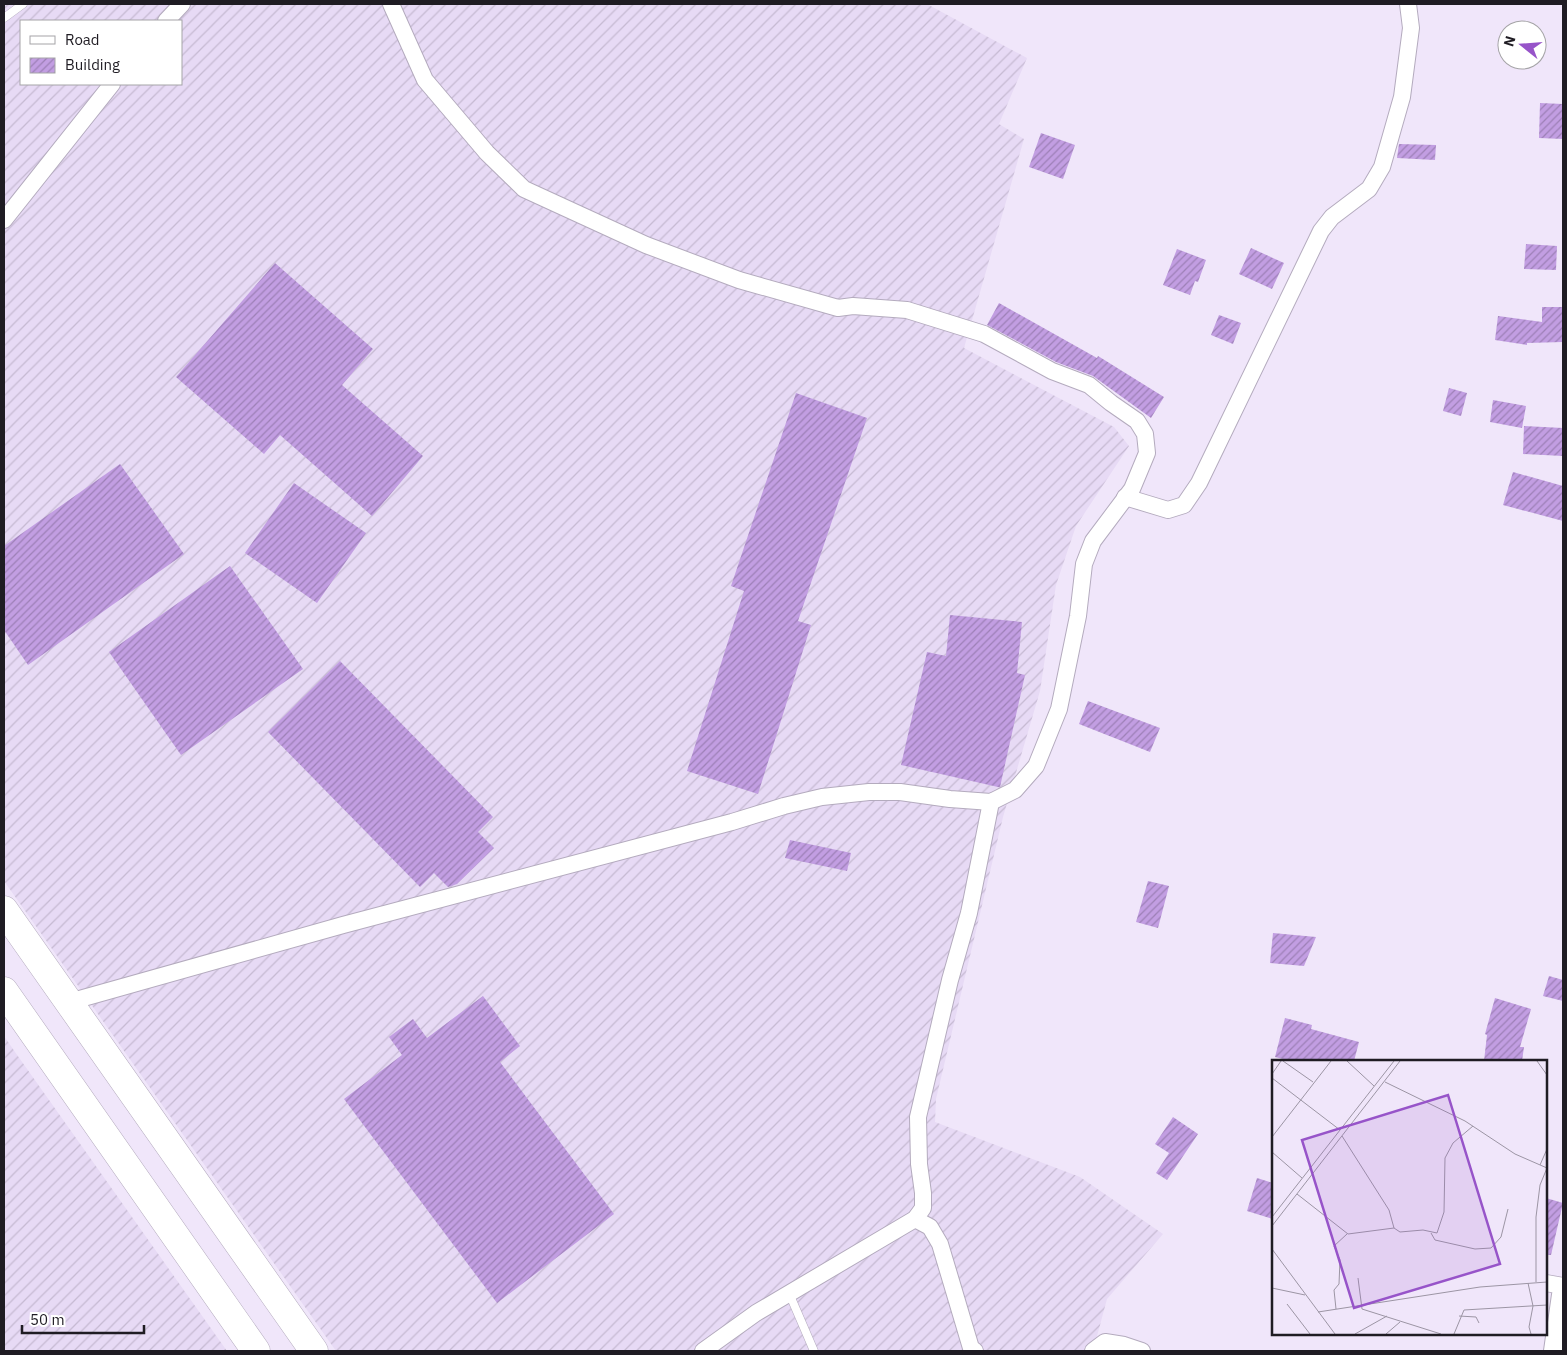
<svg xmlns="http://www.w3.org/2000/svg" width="1567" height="1355" font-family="'IBM Plex Sans',sans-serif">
	<defs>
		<pattern id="industrial-furrows" width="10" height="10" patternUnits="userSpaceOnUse" patternTransform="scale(1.25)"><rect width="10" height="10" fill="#e7daf5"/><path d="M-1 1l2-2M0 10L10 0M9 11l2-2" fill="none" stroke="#c6bad2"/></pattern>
		<pattern id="building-hatch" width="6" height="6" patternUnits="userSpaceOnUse" patternTransform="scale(1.25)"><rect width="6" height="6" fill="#c29ee2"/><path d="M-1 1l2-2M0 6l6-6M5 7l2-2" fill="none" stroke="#9d80b7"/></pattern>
	</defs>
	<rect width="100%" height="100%" fill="#f0e6fa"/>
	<g fill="url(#industrial-furrows)" fill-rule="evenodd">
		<path d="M4,4H927L1027,58L999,124L1024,139L964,348L1114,427L1129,446L1076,526L1056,585L1040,691L1003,817L936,1099L935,1122L1080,1177L1163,1234L1107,1299L1093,1351H336L4,881ZM21,21H181V84H21Z"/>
		<polygon points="4,1036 15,1052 227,1351 4,1351"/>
	</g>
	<g fill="url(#building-hatch)">
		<polygon points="1540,103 1563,104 1563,139 1539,138"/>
		<polygon points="1041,133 1075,145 1063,179 1029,167"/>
		<polygon points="1399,144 1436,145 1435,160 1397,158"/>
		<polygon points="1526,244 1557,246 1556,270 1524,269"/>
		<polygon points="1251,248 1284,263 1272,289 1239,274"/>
		<polygon points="1177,249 1206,260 1198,282 1195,281 1190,295 1163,285"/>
		<polygon points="275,263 373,349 342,385 423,456 372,516 280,435 264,454 176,377"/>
		<polygon points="999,303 1097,358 1098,356 1164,397 1151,418 1093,376 1056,362 987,325"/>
		<polygon points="1542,307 1563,307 1563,342 1527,343 1527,345 1495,340 1498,316 1542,322"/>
		<polygon points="1219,315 1241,323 1233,344 1211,335"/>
		<polygon points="1449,388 1467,393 1461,416 1443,411"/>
		<polygon points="796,393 867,418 798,621 811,625 758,794 687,771 744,591 731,586"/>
		<polygon points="1493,400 1526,406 1522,428 1490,422"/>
		<polygon points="1524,426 1563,428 1563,456 1523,454"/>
		<polygon points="120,464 184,554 28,665 4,630 4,546"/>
		<polygon points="1513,472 1563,486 1563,521 1503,505"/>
		<polygon points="294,483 366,533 317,603 245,553"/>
		<polygon points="230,566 303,669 181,755 109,652"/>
		<polygon points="950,615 1022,622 1017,673 1025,675 1000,787 998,787 901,765 927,652 946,656"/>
		<polygon points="340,661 493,817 478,832 494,848 457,884 448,887 434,873 420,887 268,732"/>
		<polygon points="1088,701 1160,728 1150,752 1079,724"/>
		<polygon points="790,840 851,853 847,871 785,858"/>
		<polygon points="1148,881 1169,886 1158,928 1136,922"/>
		<polygon points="1273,933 1316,937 1304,966 1270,963"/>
		<polygon points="1549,976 1563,980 1563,1001 1543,996"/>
		<polygon points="483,996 520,1046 500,1062 614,1214 497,1303 344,1099 402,1055 389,1037 413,1019 427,1038"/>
		<polygon points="1495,998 1531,1009 1520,1047 1524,1047 1522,1061 1484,1061 1487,1035 1485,1034"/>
		<polygon points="1285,1018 1312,1025 1311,1029 1359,1042 1354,1061 1291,1061 1275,1057"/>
		<polygon points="1173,1117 1198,1134 1167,1180 1156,1173 1169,1153 1155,1144"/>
		<polygon points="1257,1178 1273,1183 1273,1219 1247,1211"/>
		<polygon points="1546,1198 1563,1203 1551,1255 1546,1255"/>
	</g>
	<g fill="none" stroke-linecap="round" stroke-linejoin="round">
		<defs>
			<g id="lane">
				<polyline points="4,18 23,4"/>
				<polyline points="789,1293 814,1351"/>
			</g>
			<g id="street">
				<polyline points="166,21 182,4"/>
				<polyline points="4,220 112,84"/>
				<polyline points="1125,497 1168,510 1184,505 1199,483 1321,231 1332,217 1369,189 1382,167 1402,97 1411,28 1408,4"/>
				<polyline points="69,1002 343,925 732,822 784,806 822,797 869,792 900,792 950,799 991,802 1015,790 1036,766 1059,709 1078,616 1084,564 1093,541 1132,489 1147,453 1145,434 1137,421 1111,403 1089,385 1052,371 984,334 907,310 853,306 838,308 739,280 646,245 524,189 487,153 425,80 391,4"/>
				<polyline points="915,1219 930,1227 940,1244 971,1348 975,1351"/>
				<polyline points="1546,1283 1563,1286"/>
				<polyline points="703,1351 756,1313 915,1219 923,1208 923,1193 919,1164 918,1117 950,980 969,913 991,802"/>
				<polyline points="1093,1351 1105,1342 1124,1345 1142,1351"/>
			</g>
			<polyline id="secondary" points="1555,1351 1563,1295"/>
			<g id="highway">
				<polyline points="4,910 314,1351"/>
				<polyline points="4,991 256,1351"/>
			</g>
		</defs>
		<use href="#lane" stroke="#b4abbe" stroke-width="9"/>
		<use href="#street" stroke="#b4abbe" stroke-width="18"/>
		<use href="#secondary" stroke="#b4abbe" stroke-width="24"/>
		<use href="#highway" stroke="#b4abbe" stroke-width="29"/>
		<use href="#lane" stroke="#fff" stroke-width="8"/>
		<use href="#street" stroke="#fff" stroke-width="16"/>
		<use href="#secondary" stroke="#fff" stroke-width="22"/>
		<use href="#highway" stroke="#fff" stroke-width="28"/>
	</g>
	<g transform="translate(1272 1060)">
		<rect width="275" height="275" fill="#f0e6fa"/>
		<path fill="none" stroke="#9c95a4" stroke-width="1" d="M11,1L41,22M75,1L102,26M265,1L275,15M0,14L9,1M0,18L68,70M113,22L193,61L243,94L275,108M70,76L117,150L122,168M0,77L59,1M0,92L30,118M268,105L275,89M25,134L76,174L122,168L128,172L151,170L165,173L172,152L173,98L181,83L201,66M0,157L122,1M0,166L128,1M159,173L163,180L203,189L219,188L229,177L236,149M0,189L63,274M86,218L90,249L169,274M264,222V157L268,125L275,108M256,223L261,246L257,267L259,274M0,228L33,235M15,244L38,274M64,249L62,230L67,224L68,200L62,186L75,174M46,252L208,227L275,222M187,256L204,257L207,263M83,274L115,256M114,274L128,262M182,274L192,250L275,245"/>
		<path fill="#9754c9" fill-opacity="0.15" stroke="#9754c9" stroke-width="2.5" d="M176,35L228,204L82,248L30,80Z"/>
		<rect width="275" height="275" fill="none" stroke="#1f1c23" stroke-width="2.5"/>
	</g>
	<rect width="1567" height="1355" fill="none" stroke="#1f1c23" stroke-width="10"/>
	<rect x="20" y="20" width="162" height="65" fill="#ffffff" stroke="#a5a4a7"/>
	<rect x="30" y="36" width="25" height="8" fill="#ffffff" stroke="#a5a4a7"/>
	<text x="65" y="45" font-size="15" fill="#1f1c23">Road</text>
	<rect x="30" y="58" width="25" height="15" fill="url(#building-hatch)" stroke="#a5a4a7"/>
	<text x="65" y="70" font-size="15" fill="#1f1c23">Building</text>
	<g transform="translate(1522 45) rotate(287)"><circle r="24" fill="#ffffff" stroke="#a5a4a7"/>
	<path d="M0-4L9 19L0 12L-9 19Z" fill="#9754c9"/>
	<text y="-8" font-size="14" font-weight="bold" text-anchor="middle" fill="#1f1c23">N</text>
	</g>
	<path d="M22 1325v8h122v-8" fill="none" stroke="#1f1c23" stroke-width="2.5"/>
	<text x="30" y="1325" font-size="15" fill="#1f1c23" stroke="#ffffff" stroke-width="4" paint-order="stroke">50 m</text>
</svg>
